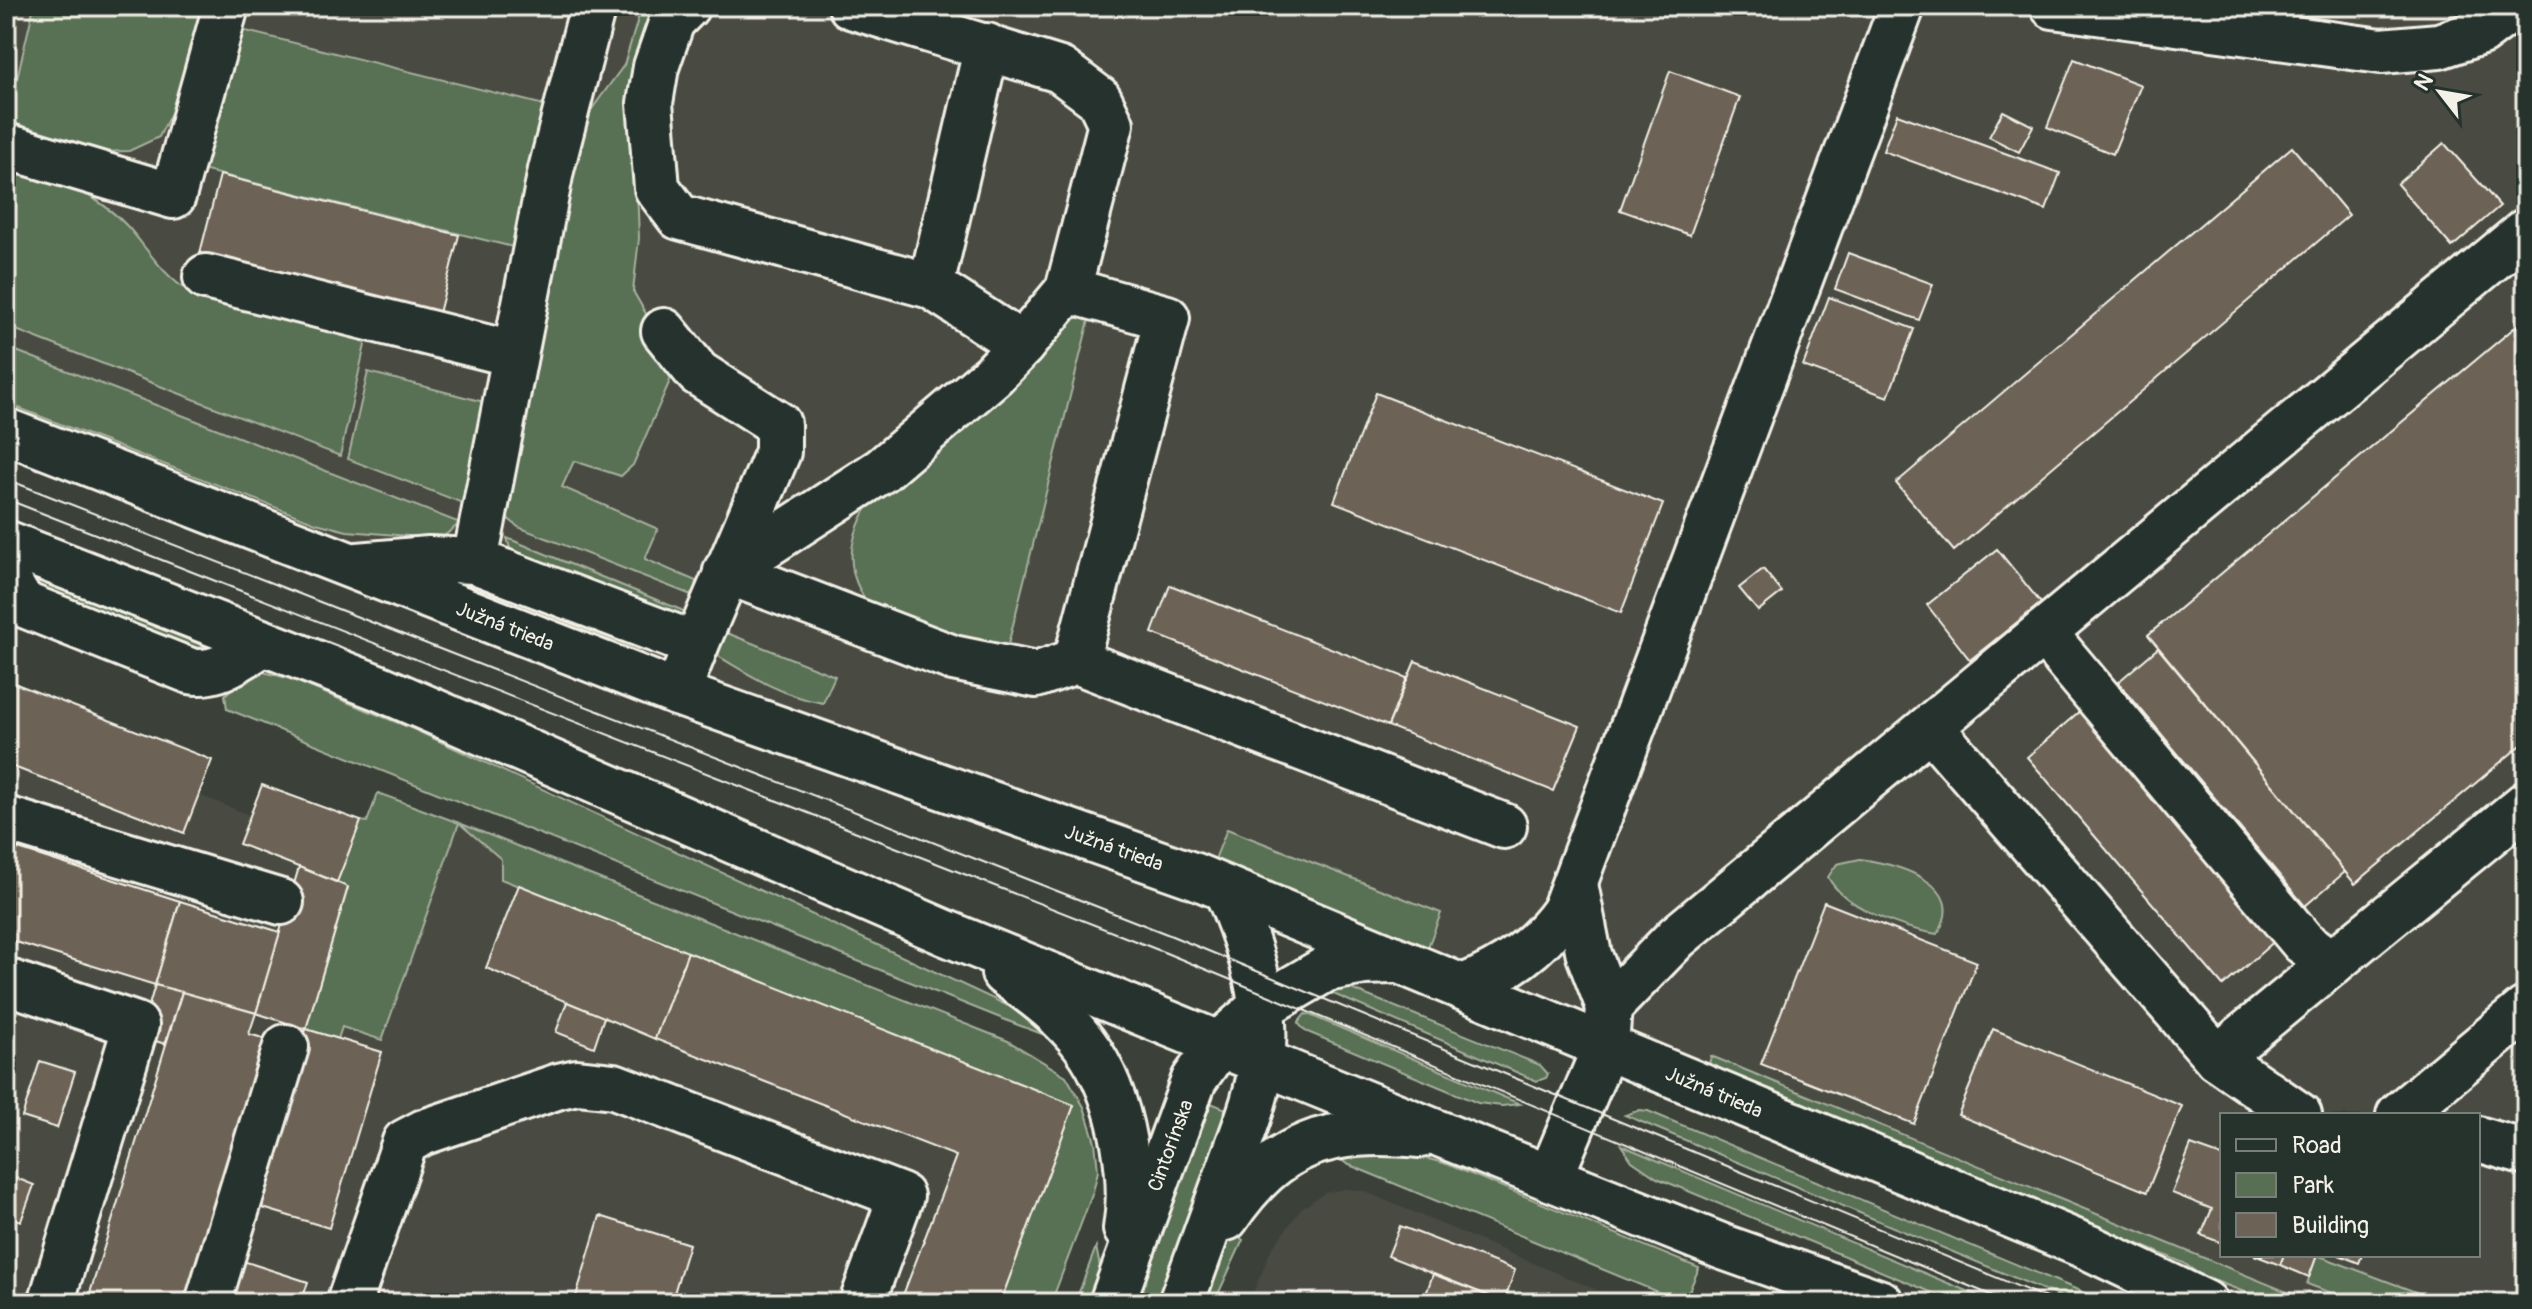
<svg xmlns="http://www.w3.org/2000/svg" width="2532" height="1309" font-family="Pangolin,sans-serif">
	<rect width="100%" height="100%" fill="#3b4139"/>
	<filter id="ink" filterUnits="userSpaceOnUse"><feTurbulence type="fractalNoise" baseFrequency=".0125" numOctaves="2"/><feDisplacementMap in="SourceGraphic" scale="16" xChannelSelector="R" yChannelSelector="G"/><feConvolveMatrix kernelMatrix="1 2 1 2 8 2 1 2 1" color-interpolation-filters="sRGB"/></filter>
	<g filter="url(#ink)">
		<g fill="#4a4b42" fill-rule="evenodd">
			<path d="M6,6H2526V1303H2205L2090,1248L6,431ZM2222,1115H2478V1255H2222Z"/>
			<polygon points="6,680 212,760 199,795 249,815 262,785 367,823 378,793 1033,1053 1066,1076 1078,1096 1095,1142 1098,1171 1093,1192 1051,1303 6,1303"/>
			<polygon points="1345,1189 1363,1191 1627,1303 1249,1303 1271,1250 1302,1208 1325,1193"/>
		</g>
		<g fill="#596f53" stroke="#a6b09e" stroke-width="2">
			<polygon points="34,6 211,6 194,67 159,137 129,151 100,152 6,125"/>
			<polygon points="642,6 662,8 636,163 639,238 633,291 661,340 672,376 633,465 621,476 574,461 562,487 658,529 645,559 696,581 694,596 518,527 504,515 573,135 624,65"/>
			<polygon points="234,28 548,106 513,247 198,169"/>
			<path d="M6,161C51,174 97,193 129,228C148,250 163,275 188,291L367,336L340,456L6,326Z"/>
			<path d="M1062,314L1090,316L1006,653L873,609C840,571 849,535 874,496Z"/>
			<polygon points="6,347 460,523 444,536 434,538 347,531 316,523 6,403"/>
			<polygon points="368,372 484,402 465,504 348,459"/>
			<polygon points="507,538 686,612 684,629 511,552"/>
			<polygon points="457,578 661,646 653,652 633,649"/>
			<polygon points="39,581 204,646 203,650 37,586"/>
			<path d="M722,631L835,676L823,703C781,696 748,674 713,653Z"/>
			<polygon points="263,672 288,678 413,729 1030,1016 1053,1032 1042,1034 1013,1023 227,709 225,695 235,686"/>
			<polygon points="378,793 459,823 1008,1041 1066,1076 1084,1107 1095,1142 1098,1171 1093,1192 1051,1303 1000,1303 1074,1105 501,879 501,859 459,823 382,1040 342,1027 338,1039 306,1029 348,888 337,882 361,821 367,822"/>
			<polygon points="1227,829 1441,913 1428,947 1214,862"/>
			<path d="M1860,859C1895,864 1971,883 1937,934C1903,929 1843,907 1828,877L1837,864Z"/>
			<polygon points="1346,987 1540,1065 1548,1074 1546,1078 1537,1081 1331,993 1330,989"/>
			<polygon points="1305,1014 1310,1015 1520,1104 1502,1106 1478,1103 1305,1031 1298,1023"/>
			<polygon points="1711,1056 2314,1303 2273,1303 2200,1275 2184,1263 1709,1064"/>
			<polygon points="1203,1100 1234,1112 1163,1303 1133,1292"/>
			<polygon points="1640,1110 1648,1111 2109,1303 2075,1303 1625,1115"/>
			<polygon points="1621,1145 1995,1303 1957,1303 1657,1178 1632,1161"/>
			<polygon points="1405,1153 1444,1163 1699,1268 1684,1303 1347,1164 1336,1156"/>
			<polygon points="1230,1229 1243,1240 1214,1303 1199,1303"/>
			<polygon points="1096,1247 1101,1272 1091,1303 1075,1303"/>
			<polygon points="2317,1255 2445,1303 2358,1303 2307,1284"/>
		</g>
		<g fill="#6c6356" stroke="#f4f1e8" stroke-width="2">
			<polygon points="6,6 15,6 6,41"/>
			<polygon points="2074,59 2141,85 2113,154 2047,127"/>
			<polygon points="1670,71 1740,97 1690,235 1620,210"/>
			<polygon points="2003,111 2033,126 2019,152 1989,137"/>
			<polygon points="1897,114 2060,173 2046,210 1883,151"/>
			<polygon points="2444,143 2500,206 2452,247 2397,184"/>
			<polygon points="2292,147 2349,215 1954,551 1896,483"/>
			<polygon points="220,175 459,235 438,317 199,257"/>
			<polygon points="1848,253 1933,284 1919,320 1835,289"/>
			<polygon points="1829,297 1914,329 1888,397 1803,366"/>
			<polygon points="2526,318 2526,741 2355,884 2148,635"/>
			<polygon points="1376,393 1663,504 1621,613 1334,502"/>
			<polygon points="1997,549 2041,603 1970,660 1927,605"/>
			<polygon points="1763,569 1782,592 1758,611 1739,588"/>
			<polygon points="1170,585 1407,678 1388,726 1152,633"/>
			<polygon points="2158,648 2345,872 2305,906 2118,682"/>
			<polygon points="1415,661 1580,726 1553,791 1388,726"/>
			<polygon points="6,680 212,760 184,833 6,764"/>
			<polygon points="2081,710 2277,939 2223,986 2027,757"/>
			<polygon points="262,785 361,821 337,882 239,844"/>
			<polygon points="6,845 180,901 155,985 6,939"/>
			<polygon points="299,867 348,887 306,1029 256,1013"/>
			<polygon points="519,885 688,952 655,1039 486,968"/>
			<polygon points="180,901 280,932 256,1013 155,985"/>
			<polygon points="1824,902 1977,962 1914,1124 1761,1064"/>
			<polygon points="688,952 1074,1105 1000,1303 900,1303 956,1156 655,1039"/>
			<polygon points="155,985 182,992 165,1044 140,1036"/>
			<polygon points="182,992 256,1013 249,1034 273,1041 195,1303 87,1303"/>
			<polygon points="567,1002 604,1017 594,1047 556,1032"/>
			<polygon points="306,1029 382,1052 329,1228 253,1205"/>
			<polygon points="1993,1029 2182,1106 2147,1192 1958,1115"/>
			<polygon points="40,1061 75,1072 57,1128 22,1117"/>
			<polygon points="2191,1145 2222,1156 2222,1243 2201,1235 2212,1209 2172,1193"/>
			<polygon points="6,1174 34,1185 21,1221 6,1216"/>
			<polygon points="600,1216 689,1244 671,1303 574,1303"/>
			<polygon points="1400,1226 1515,1270 1504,1302 1388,1256"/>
			<polygon points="2254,1255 2284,1255 2280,1265"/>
			<polygon points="2284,1255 2317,1255 2309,1277 2280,1265"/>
			<polygon points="2339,1255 2362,1255 2359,1263"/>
			<polygon points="237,1259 308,1282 301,1303 224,1303"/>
			<polygon points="1433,1274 1504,1302 1504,1303 1423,1303"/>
		</g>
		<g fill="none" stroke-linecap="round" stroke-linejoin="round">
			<defs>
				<g id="minor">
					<polyline points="593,6 551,170 475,561 696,645 677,693"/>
					<polyline points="687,6 672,21 656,67 650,103 657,188 679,217 931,286 987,46"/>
					<polyline points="851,6 1060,70 1099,99 1111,124 1068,290 1022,345 993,375 882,470 726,571 953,658 1036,675 1076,661 1504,826"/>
					<polyline points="2053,6 2381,51 2439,46 2481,32 2505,14 2508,6"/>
					<polyline points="6,146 173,196 226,6"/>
					<polyline points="206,277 513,354"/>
					<polyline points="931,286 1022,345"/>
					<polyline points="1068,290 1167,318 1076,661"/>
					<polyline points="664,331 698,373 778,424 778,452 696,645"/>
					<path id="s1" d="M6,431L677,693L1195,876L2090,1248L2205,1303"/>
					<polyline points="6,543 380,688 946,933 1450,1138 1723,1247 1881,1303"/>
					<polyline points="358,565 429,559 475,561"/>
					<path d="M6,577L18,598L27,606L190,671C217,677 241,657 264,643"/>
					<polyline points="2044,633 2303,942 2332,963 2526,804"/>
					<polyline points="1931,728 2217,1058 2299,1115"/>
					<polyline points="6,819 281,902"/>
					<path d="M1004,973C1073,1020 1109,1058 1124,1143C1129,1172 1131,1200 1126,1229"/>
					<polyline points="6,981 136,1025 51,1303"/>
					<path d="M1464,987C1506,969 1537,949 1564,911L1902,6"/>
					<polyline points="1609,1007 1677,937 2526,231"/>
					<polyline points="2217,1058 2332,963"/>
					<polyline points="2399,1115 2526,1009"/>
					<polyline points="2478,1139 2526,1153"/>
					<polyline points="1550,1178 1606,1045 1609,1007 1589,955 1575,884"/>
					<path d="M1226,1218C1278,1141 1329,1127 1420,1135"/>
					<polyline points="208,1303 286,1047"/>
					<polyline points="349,1303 405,1142 424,1132 559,1086 577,1082 614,1086 901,1196 862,1303"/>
					<path id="s2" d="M1112,1303L1194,1080L1221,1042L1261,1007L1326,969L1364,962L1393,961"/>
					<path d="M1181,1303C1198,1257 1214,1211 1231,1165C1243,1131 1258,1097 1262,1060C1269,1002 1249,941 1226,889"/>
				</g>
			</defs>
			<use href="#minor" stroke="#f4f1e8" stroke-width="50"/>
			<use href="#minor" stroke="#26332d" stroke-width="44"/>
			<g stroke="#f4f1e8" stroke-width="2">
				<polyline points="6,479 1172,936 2058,1303"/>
				<polyline points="6,499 1166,953 2010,1303"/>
			</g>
		</g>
	</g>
	<g text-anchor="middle" stroke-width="8" stroke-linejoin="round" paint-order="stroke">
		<g font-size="20" fill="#f4f1e8" stroke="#26332d">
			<text dy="7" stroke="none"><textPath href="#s1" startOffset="536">Južná trieda</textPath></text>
			<text dy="7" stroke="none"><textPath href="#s1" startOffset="1184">Južná trieda</textPath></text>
			<text dy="7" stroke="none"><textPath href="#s1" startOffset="1832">Južná trieda</textPath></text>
			<text dy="7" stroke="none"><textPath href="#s2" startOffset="168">Cintorínska</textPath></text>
		</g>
	</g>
	<rect width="2532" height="1309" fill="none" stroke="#26332d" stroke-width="32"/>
	<rect x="16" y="16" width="2500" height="1277" fill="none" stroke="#f4f1e8" stroke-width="3" filter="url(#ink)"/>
	<rect x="2220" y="1113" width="260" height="144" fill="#26332d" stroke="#787f78" stroke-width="2"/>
	<rect x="2236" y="1139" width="40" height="12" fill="#26332d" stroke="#787f78" stroke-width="2"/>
	<text x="2292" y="1153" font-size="24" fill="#f4f1e8">Road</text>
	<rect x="2236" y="1173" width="40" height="24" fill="#596f53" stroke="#787f78" stroke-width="2"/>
	<text x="2292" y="1193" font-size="24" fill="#f4f1e8">Park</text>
	<rect x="2236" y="1213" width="40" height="24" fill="#6c6356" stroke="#787f78" stroke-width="2"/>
	<text x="2292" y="1233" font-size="24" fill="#f4f1e8">Building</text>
	<g transform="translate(2440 92) rotate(301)" stroke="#26332d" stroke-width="6" paint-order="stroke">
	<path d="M0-6L14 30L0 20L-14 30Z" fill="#f4f1e8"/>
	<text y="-12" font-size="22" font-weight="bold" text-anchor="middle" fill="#f4f1e8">N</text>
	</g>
</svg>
